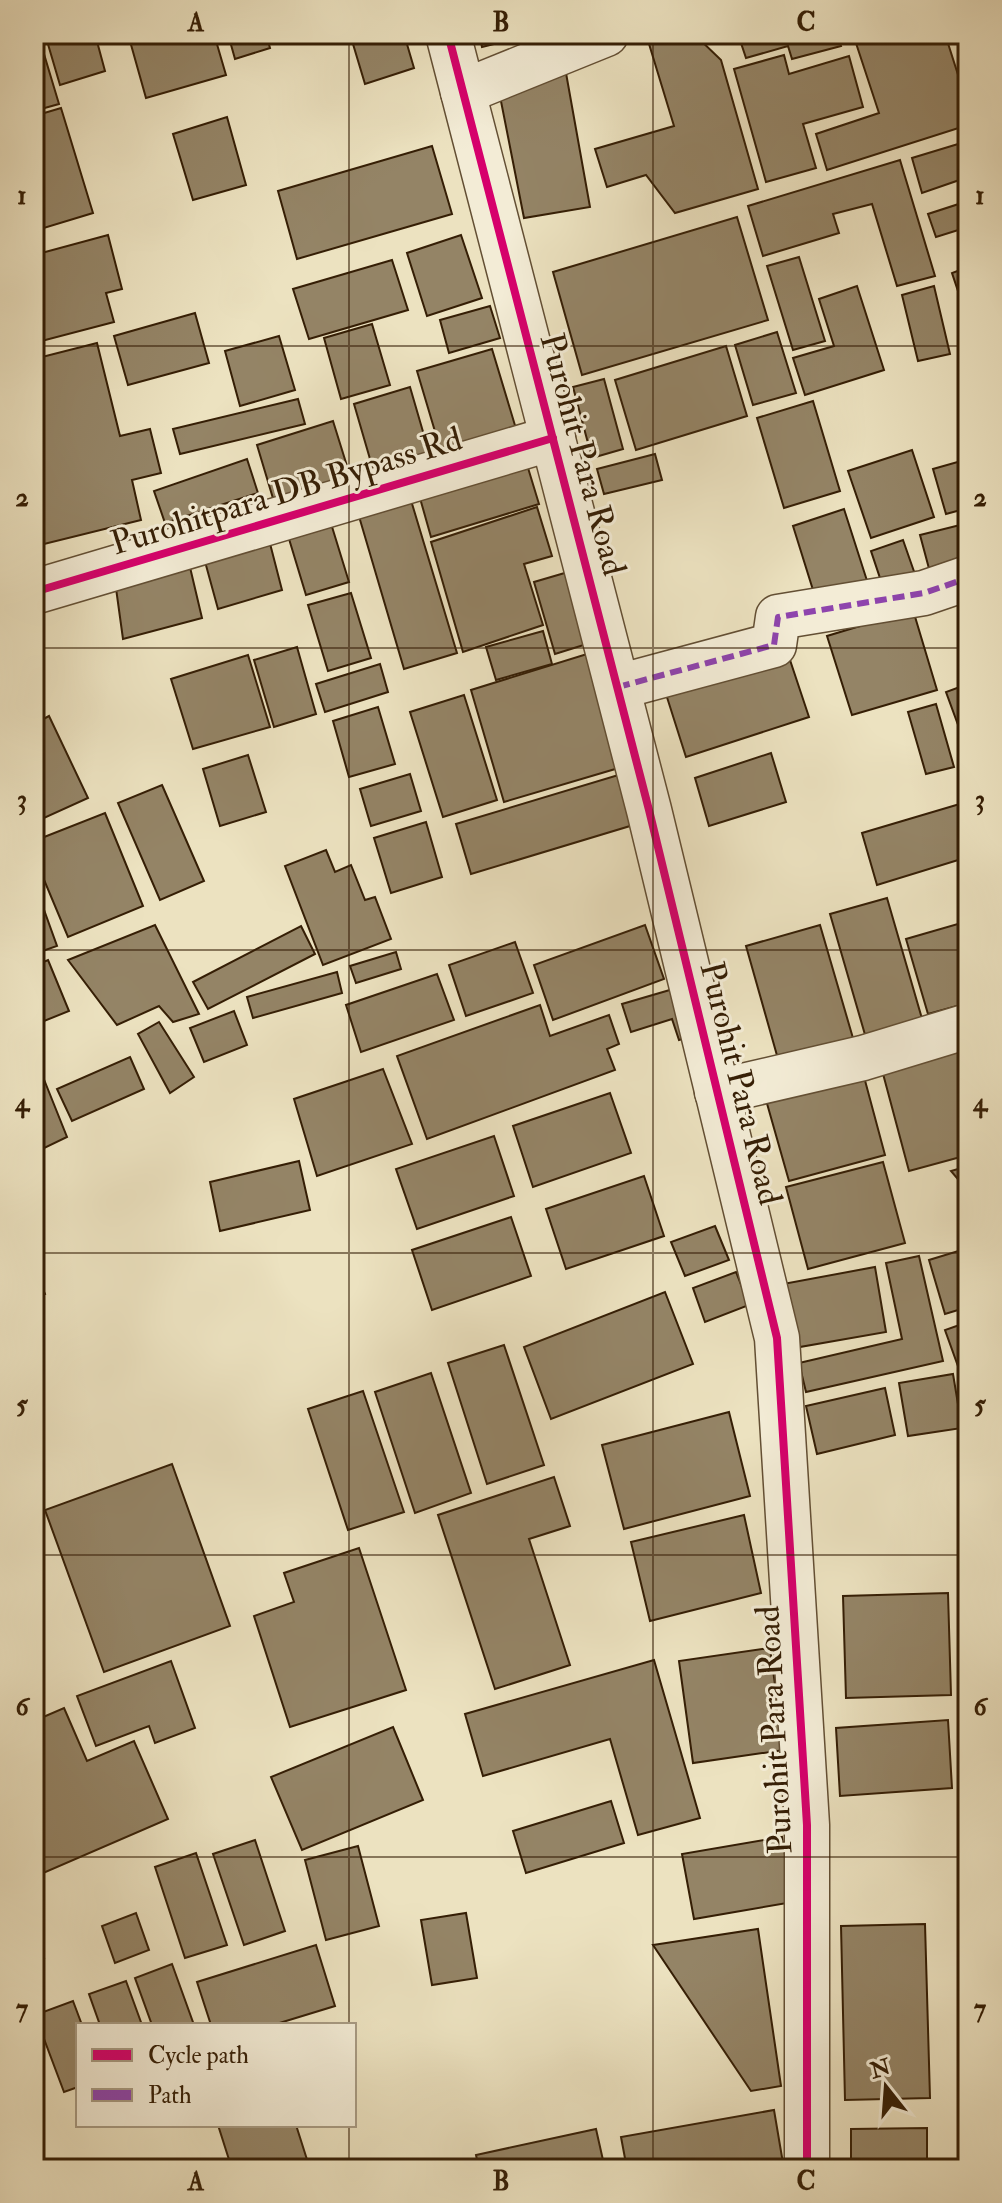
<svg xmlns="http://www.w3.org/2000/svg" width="1002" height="2203" font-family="'IM FELL Double Pica',serif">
	<rect width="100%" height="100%" fill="#ece2c0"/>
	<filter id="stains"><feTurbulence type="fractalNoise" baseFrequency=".0025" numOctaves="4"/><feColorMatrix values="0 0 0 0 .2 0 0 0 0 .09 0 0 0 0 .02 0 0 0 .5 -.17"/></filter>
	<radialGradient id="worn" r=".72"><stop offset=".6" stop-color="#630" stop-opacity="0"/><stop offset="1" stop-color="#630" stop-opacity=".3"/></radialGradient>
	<g fill="#948466" stroke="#351e05" stroke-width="2">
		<polygon points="34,34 38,34 59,104 34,111"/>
		<polygon points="45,34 95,34 105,71 60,85"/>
		<polygon points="128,34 214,34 226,75 146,98"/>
		<polygon points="228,34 266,34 270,48 235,59"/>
		<polygon points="350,34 404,34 414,68 365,84"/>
		<polygon points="479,34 521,34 522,37 482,47"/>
		<polygon points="646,34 694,34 721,60 758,189 675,213 646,175 607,187 595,149 674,126"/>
		<polygon points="738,34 837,34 841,46 792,59 788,46 746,58"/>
		<polygon points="853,34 945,34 968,106 968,125 827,170 816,134 879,113"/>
		<polygon points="956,34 968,34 968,75"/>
		<polygon points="784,55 789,74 849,56 863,107 803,124 816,168 766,182 734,69"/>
		<polygon points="566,73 590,207 524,218 498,86"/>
		<polygon points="61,108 93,213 34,231 34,116"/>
		<polygon points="227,117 246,185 193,200 173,134"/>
		<polygon points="958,144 968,177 922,193 912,158"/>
		<polygon points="432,146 452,214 297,259 278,191"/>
		<polygon points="900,160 935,276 897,286 872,204 833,214 839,233 763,256 748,206"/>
		<polygon points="968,201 968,227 936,237 928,214"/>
		<polygon points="737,217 768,320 582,375 553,272"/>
		<polygon points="108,235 122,289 106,293 114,322 34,343 34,255"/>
		<polygon points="461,235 482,298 427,316 407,253"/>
		<polygon points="799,257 825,341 793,350 767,266"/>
		<polygon points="392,260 408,310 309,339 293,289"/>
		<polygon points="968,267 968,321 952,273"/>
		<polygon points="857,286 884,370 805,395 793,358 834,346 819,299"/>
		<polygon points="934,286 950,354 918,361 902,295"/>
		<polygon points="490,306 500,338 449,353 440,320"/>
		<polygon points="195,313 209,363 128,385 114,336"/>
		<polygon points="372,324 390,385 341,399 324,338"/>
		<polygon points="777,332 796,393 753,405 735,345"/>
		<polygon points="279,336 295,390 240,406 225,351"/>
		<polygon points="97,343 120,436 150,429 161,473 132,480 141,520 36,546 34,359"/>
		<polygon points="726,346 747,416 636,450 615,380"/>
		<polygon points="492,349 520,442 445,465 417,371"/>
		<polygon points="604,379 623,449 592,458 573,387"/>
		<polygon points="410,387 433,466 377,483 354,404"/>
		<polygon points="298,399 305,424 180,454 173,429"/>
		<polygon points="813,401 840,491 784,508 757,418"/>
		<polygon points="333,421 352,482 275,505 257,445"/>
		<polygon points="912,450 934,517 871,538 848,471"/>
		<polygon points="655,454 662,480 604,494 597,469"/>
		<polygon points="525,458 539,504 431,537 418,491"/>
		<polygon points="247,459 258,493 165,523 154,491"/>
		<polygon points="968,459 968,508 946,514 933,469"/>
		<polygon points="410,497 457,653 404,669 358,513"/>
		<polygon points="537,507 552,556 524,564 543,625 463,652 431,542"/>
		<polygon points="844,509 870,590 818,606 793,526"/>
		<polygon points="329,517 349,582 306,595 286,529"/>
		<polygon points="968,523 968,566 931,576 920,535"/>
		<polygon points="266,528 282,590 218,609 201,547"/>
		<polygon points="903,540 917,580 884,590 871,551"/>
		<polygon points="189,563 202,618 123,639 115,581"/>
		<polygon points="568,572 590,643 555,654 534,582"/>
		<polygon points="351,593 371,658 328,671 308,605"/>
		<polygon points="913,610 937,690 852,715 827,636"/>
		<polygon points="543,631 552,664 496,680 486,647"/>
		<polygon points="297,647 316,714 274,727 254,660"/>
		<polygon points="787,651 809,717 686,757 665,691"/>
		<polygon points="587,654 622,767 504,802 471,690"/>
		<polygon points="248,655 270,727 193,749 171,679"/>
		<polygon points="380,664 388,692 325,712 316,684"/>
		<polygon points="968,684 968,752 946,692"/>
		<polygon points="464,695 497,800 443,817 410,712"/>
		<polygon points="936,704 954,767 926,774 908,712"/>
		<polygon points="378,707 395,764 349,777 333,721"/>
		<polygon points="49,716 88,798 44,818 34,796 34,724"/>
		<polygon points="771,753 786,802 709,826 695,778"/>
		<polygon points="248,755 266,812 220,826 203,769"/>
		<polygon points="625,773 640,823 471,874 456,824"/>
		<polygon points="410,774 421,811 371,826 360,789"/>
		<polygon points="162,785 204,881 160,900 118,803"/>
		<polygon points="963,803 968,820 968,857 877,885 862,833"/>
		<polygon points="105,813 143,906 68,937 34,856 34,841"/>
		<polygon points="426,822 442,877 391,893 374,838"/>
		<polygon points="326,850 335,872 351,865 365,900 375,897 391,939 323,965 285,866"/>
		<polygon points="34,882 57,946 34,954"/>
		<polygon points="887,898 925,1029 868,1045 830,914"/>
		<polygon points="968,921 968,1003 928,1014 906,939"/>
		<polygon points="155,925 199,1014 173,1022 159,1006 117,1025 68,960"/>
		<polygon points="645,925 664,979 553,1020 534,965"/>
		<polygon points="820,925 855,1045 780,1066 746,946"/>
		<polygon points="301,926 315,954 208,1009 193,982"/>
		<polygon points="515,942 533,993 466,1016 449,965"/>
		<polygon points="396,952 401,969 356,983 350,966"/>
		<polygon points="48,960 69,1011 34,1025 34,966"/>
		<polygon points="337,972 342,993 253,1018 247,997"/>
		<polygon points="437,974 454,1020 361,1052 346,1005"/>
		<polygon points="680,987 696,1035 679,1040 672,1019 631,1032 622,1004"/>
		<polygon points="540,1005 550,1036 609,1015 619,1044 607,1049 615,1070 427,1139 397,1056"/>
		<polygon points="234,1011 247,1045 204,1062 190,1028"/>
		<polygon points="159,1022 194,1077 170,1093 138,1034"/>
		<polygon points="959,1050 968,1083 968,1155 909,1171 882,1070"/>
		<polygon points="35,1057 67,1137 34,1153 34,1057"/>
		<polygon points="130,1057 144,1089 72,1121 57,1089"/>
		<polygon points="383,1069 412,1144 317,1176 294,1099"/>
		<polygon points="863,1073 885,1155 789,1181 766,1100"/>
		<polygon points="610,1093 631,1153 533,1187 513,1126"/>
		<polygon points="494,1136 514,1196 417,1229 396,1169"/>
		<polygon points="299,1161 310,1210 220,1231 210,1182"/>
		<polygon points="883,1162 905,1243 808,1269 786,1187"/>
		<polygon points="968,1166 968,1191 951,1171"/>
		<polygon points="644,1176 664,1236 566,1269 546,1209"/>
		<polygon points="511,1217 531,1276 432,1310 412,1250"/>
		<polygon points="715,1226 729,1260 685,1276 671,1242"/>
		<polygon points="968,1248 968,1307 945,1314 929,1260"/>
		<polygon points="919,1256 943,1361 806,1392 799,1363 902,1339 886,1263"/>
		<polygon points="875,1267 886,1332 794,1348 783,1284"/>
		<polygon points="34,1269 45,1294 34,1299"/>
		<polygon points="736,1272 749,1305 705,1322 693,1288"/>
		<polygon points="665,1292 693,1364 551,1419 524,1347"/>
		<polygon points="968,1322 968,1394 945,1330"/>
		<polygon points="504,1345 544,1465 487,1484 448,1363"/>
		<polygon points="431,1373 471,1493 415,1513 375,1392"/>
		<polygon points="953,1374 962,1428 908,1436 899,1383"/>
		<polygon points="885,1388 895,1435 817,1454 806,1406"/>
		<polygon points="363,1391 404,1512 348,1530 308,1409"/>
		<polygon points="729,1412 750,1496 624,1529 602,1445"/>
		<polygon points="172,1464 230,1626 104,1672 45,1510"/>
		<polygon points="554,1477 570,1526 529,1539 570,1665 495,1689 438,1515"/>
		<polygon points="744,1515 761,1593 650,1621 631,1542"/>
		<polygon points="359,1548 406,1690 290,1727 254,1616 294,1602 284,1573"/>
		<polygon points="948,1593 951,1695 846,1698 843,1596"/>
		<polygon points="770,1648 784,1750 693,1763 679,1661"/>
		<polygon points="654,1660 700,1818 638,1835 610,1739 483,1776 465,1714"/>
		<polygon points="171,1661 195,1728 155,1743 149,1726 96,1746 77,1696"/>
		<polygon points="64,1708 87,1761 134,1741 168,1819 34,1877 34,1721"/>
		<polygon points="968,1714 968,1778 964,1715"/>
		<polygon points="948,1720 952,1788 840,1796 836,1728"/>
		<polygon points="393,1727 423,1800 302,1850 271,1777"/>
		<polygon points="611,1801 624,1843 526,1873 513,1831"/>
		<polygon points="782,1837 793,1902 694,1919 682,1854"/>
		<polygon points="255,1840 285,1931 244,1945 213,1854"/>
		<polygon points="358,1846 379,1926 326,1940 305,1860"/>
		<polygon points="196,1853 227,1945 185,1958 155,1867"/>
		<polygon points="136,1913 149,1950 115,1963 102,1926"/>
		<polygon points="466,1913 477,1978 432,1985 421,1920"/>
		<polygon points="925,1924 930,2098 845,2100 841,1926"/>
		<polygon points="34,1929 44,1958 34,1961"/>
		<polygon points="758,1929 781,2086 751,2091 653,1945"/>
		<polygon points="316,1945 335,2006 273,2025 211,2025 197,1982"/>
		<polygon points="172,1964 194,2025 152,2025 135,1978"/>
		<polygon points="126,1981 142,2025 100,2025 89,1994"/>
		<polygon points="73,2001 82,2025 78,2025 78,2087 64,2092 35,2015"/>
		<polygon points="774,2110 784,2169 627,2169 621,2137"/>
		<polygon points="218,2125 296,2125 310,2169 232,2169"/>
		<polygon points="927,2128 927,2169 851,2169 851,2129"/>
		<polygon points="596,2129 605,2169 479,2169 476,2155"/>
	</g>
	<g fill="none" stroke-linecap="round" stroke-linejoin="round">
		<defs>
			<g id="street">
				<polyline points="448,34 649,810 777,1338 807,1825 807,2169"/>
				<polyline points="463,92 606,34"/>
				<polyline points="34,592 553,438"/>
				<polyline points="618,687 774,645 778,617 924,593 968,578"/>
				<polyline points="717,1092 863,1058 968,1026"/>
			</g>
		</defs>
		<use href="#street" stroke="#634f34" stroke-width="47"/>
		<use href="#street" stroke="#f3ecd6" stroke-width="44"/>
		<polyline stroke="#8e44ad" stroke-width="6" stroke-dasharray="12 6" stroke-linecap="butt" points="618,687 774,645 778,617 924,593 968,578"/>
		<defs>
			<g id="cycleway">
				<polyline points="448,34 649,810 777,1338 807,1825 807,2169"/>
				<polyline points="34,592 553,438"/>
			</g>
		</defs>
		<use href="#cycleway" stroke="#f3ecd6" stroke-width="13"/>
		<use href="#cycleway" stroke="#d6006c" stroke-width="8"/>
	</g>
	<path fill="none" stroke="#351e05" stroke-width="2" stroke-opacity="0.55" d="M349,34V2025M653,34V2169M34,346H968M34,648H968M34,950H968M34,1253H968M34,1555H968M34,1857H968M349,2125V2169"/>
	<g text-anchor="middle" stroke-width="6" stroke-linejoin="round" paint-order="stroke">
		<g font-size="34" fill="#351e05" stroke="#f3ecd6">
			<text transform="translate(584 454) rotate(75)" y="12">Purohit Para Road</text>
			<text transform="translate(286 490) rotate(-17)" y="12">Purohitpara DB Bypass Rd</text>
			<text transform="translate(742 1083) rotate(76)" y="12">Purohit Para Road</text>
			<text transform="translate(773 1730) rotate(-93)" y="12">Purohit Para Road</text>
		</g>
	</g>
	<rect width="1002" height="2203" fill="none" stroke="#ece2c0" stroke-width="88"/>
	<rect x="76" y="2023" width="280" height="104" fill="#f3ecd6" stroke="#a79a82" stroke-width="2"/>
	<rect x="92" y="2049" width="40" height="12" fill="#d6006c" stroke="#a79a82" stroke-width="2"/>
	<text x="148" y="2063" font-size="24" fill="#351e05">Cycle path</text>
	<rect x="92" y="2089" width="40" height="12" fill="#8e44ad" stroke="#a79a82" stroke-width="2"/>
	<text x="148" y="2103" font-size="24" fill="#351e05">Path</text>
	<g transform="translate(886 2087) rotate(343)" stroke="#f3ecd6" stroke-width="6" paint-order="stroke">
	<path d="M0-6L14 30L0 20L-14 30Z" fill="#351e05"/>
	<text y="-12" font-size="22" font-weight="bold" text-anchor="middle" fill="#351e05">N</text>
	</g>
	<rect x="44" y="44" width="914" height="2115" fill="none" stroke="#351e05" stroke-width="3"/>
	<g font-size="26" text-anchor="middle" font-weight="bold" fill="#351e05">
		<text x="196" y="31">A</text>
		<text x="501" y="31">B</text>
		<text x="806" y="31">C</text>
		<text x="22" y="204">1</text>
		<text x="980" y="204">1</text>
		<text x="22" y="506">2</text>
		<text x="980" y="506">2</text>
		<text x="22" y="808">3</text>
		<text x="980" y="808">3</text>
		<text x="22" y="1111">4</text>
		<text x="980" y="1111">4</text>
		<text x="22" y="1413">5</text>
		<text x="980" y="1413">5</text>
		<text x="22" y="1715">6</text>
		<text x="980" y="1715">6</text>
		<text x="22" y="2017">7</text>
		<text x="980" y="2017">7</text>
		<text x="196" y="2190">A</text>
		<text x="501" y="2190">B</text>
		<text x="806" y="2190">C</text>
	</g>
	<rect width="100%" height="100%" filter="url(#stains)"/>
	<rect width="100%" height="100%" fill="url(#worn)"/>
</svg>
